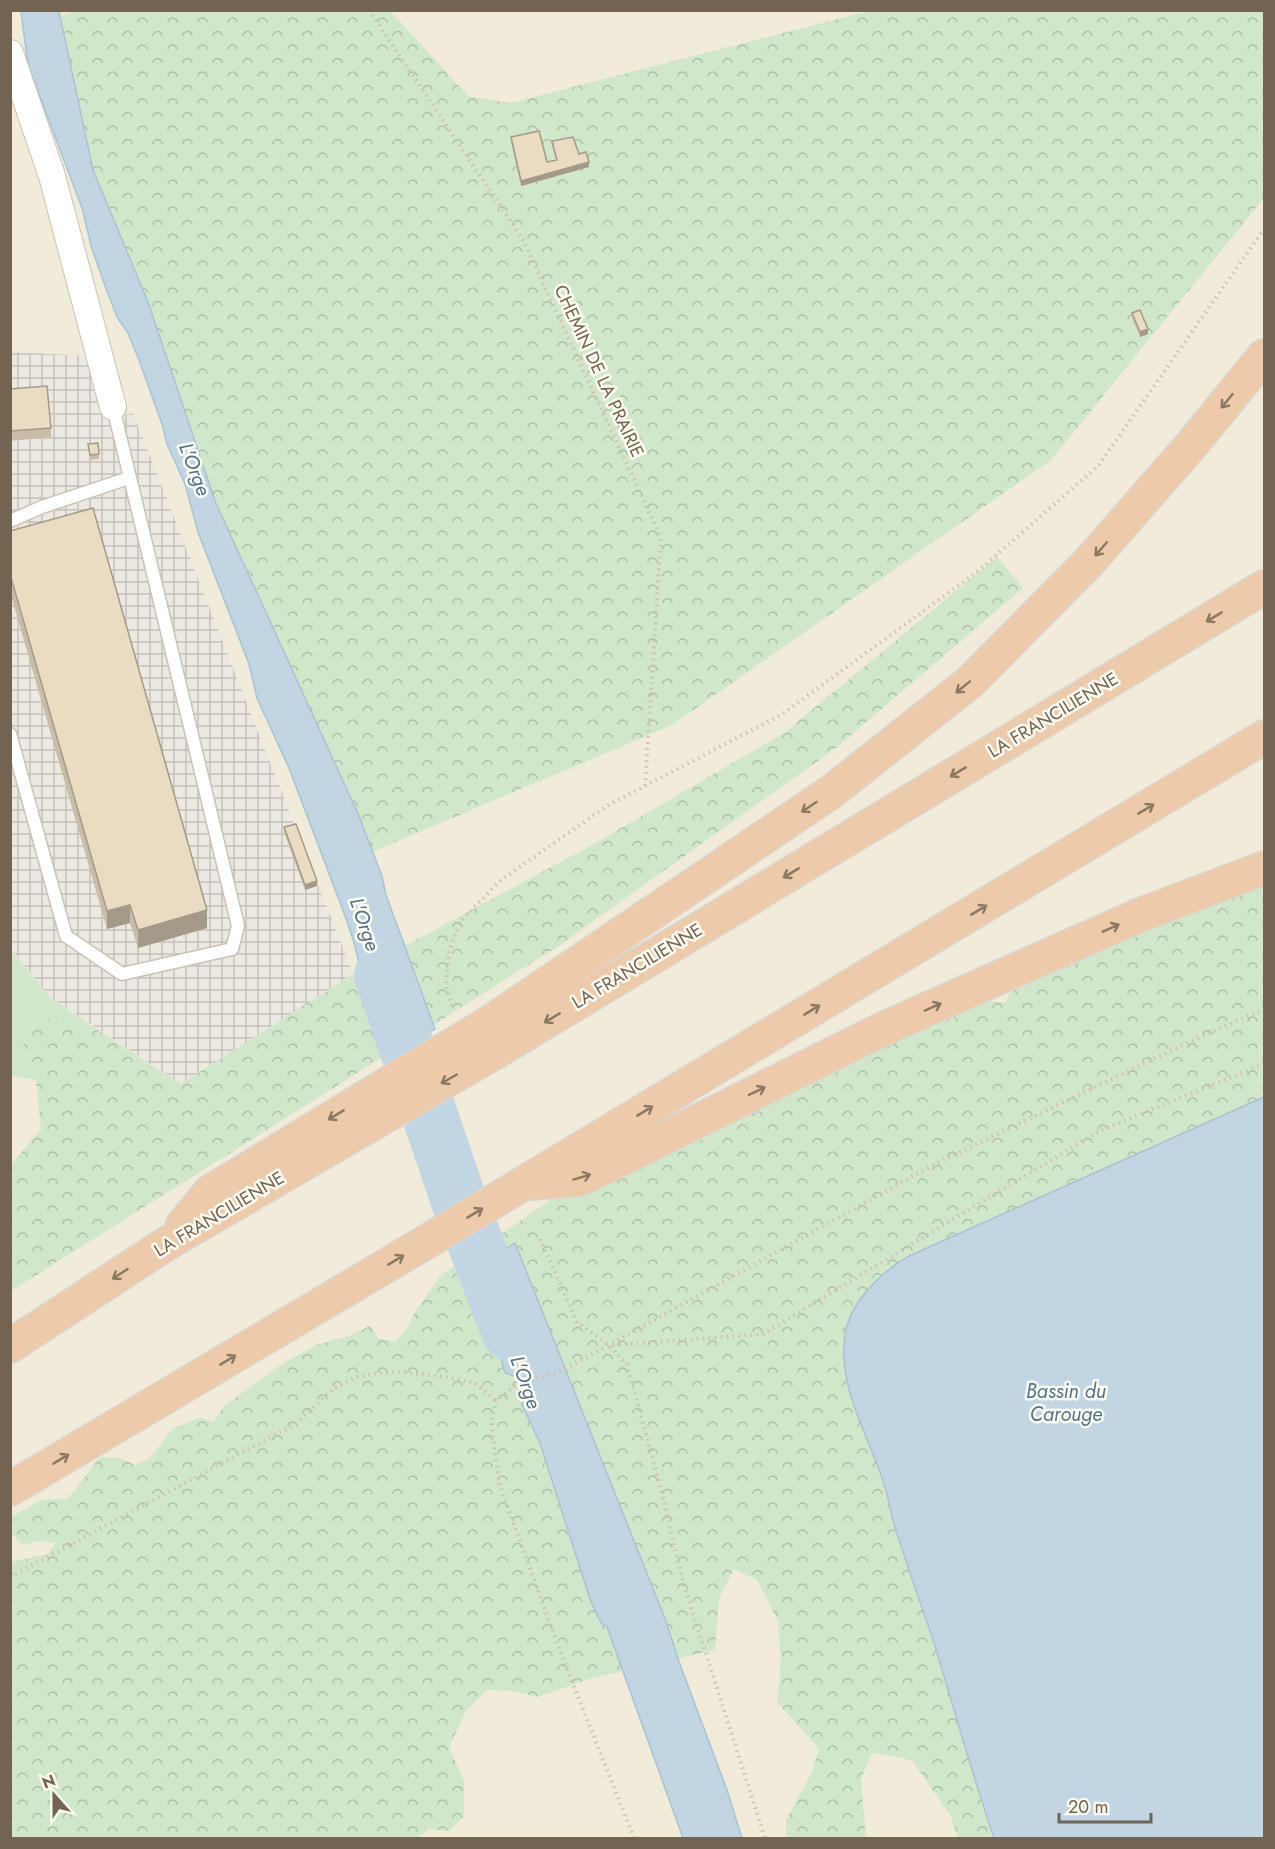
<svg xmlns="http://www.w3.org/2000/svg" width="1275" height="1849" font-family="Jost,sans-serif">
	<defs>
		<pattern id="industrial-grid" width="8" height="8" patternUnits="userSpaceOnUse" patternTransform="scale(1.5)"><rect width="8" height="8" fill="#ece9e3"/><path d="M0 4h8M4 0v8" fill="none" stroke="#c4c0ba"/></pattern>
		<pattern id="forest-crowns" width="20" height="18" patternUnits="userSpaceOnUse" patternTransform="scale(1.5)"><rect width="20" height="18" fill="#d0e7ca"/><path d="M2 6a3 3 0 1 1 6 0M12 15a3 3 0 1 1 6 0" fill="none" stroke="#adbfa6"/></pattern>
	</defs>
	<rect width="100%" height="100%" fill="#faf8eb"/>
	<rect fill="#f1ebda" x="11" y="11" width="1253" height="1827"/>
	<polygon fill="url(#industrial-grid)" points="10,352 93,356 108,419 133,413 353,974 181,1084 50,997 11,949"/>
	<polygon fill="#d0e7ca" points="10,949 50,997 87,1023 39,1019 20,1049 36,1080 11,1076"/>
	<g fill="url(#forest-crowns)">
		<polygon points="77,10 390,11 468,96 510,103 869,11 1264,11 1264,198 1051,460 672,725 372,852 359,816 215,501 148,302 93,170 61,16"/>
		<polygon points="997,557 1023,588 836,748 557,947 11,1291 11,1165 41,1129 36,1080 20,1049 39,1019 87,1023 181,1084 353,974 592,845 784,733"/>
		<path d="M1264,886V1097L909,1256C883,1271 852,1300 846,1330C835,1385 870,1437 885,1487C889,1500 891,1514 895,1527C907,1566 921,1604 934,1643C954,1708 973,1773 994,1838H958L951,1817L912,1760L872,1753L861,1779L866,1838H786V1820L811,1774L819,1749L777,1702L781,1662L778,1621L757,1580L734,1569L719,1598L715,1650L592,1678L538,1697L513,1691L487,1690L466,1711L449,1747L464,1781V1816L449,1831L429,1829L418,1838H11L10,1562L48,1554L56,1543L39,1541L22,1545L11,1533V1517L41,1500L68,1499L100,1457L120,1458L135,1465L150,1458L173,1428L200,1418L213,1422L224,1406L282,1364L316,1345L351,1335L370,1326L378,1338L395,1342L407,1328L414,1313L441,1275L564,1191L960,996L1005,1003L1022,971L1231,894Z"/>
	</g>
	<g fill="#c1d6e2" stroke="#a8c3d2" stroke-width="1.5">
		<polygon points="21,11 59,11 93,170 148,302 215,501 359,816 382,876 386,895 435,1029 388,1057 369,1007 355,946 347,921 289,768 257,698 249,664 198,532 185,484 167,444 162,424 139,360 128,333 117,317 107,291 92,249 82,208 28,65"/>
		<path d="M1264,1097V1838H994C972,1774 954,1708 934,1643C921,1604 907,1566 895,1527C891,1514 889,1500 885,1487C870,1437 835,1386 846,1330C852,1300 883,1271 909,1256Z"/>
		<polygon points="515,1243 666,1621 678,1659 727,1790 742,1838 683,1838 607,1627 601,1623 591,1602 540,1443 522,1405 524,1396 523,1379 505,1373 496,1340 486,1322 483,1312 482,1288 475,1266"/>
	</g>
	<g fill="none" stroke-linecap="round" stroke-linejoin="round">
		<polyline stroke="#c1d6e2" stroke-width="56" points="382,975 459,1201 510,1333"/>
		<defs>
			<g id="lane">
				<polyline points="10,521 42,507 129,478"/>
				<polyline points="10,734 66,936 122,974 232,949 238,926 113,407"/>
			</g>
			<polyline id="street" points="10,53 52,176 113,407"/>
			<g id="highway">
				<polyline points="489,1023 831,792 970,682 1089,562 1193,443 1264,356"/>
				<polyline points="499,1050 1264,587"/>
				<polyline points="524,1183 1264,737"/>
				<polyline points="532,1183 581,1179 885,1028 1140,915 1264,868"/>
				<polyline points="182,1226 210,1192 386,1085"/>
				<polyline points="10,1346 169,1242 394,1111"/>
				<polyline points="10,1489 426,1242"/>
			</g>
		</defs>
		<use href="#lane" stroke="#cbc3b1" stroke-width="15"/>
		<use href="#street" stroke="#cbc3b1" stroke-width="28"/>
		<use href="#highway" stroke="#dad7d2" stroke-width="36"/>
		<g stroke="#d2c1a8" stroke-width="4" stroke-dasharray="1.5 4.5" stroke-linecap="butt">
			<polyline points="369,10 523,240 661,538 645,786"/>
			<polyline points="452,1006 446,985 449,951 461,920 501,880 610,804 781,715 977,572 1098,466 1264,229"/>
			<polyline points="540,1239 577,1322 609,1345 627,1365 660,1486 683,1582 765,1838"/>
			<polyline points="613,1345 763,1334 1101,1130 1264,1064"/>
			<polyline points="10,1577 297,1423 334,1388 356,1377 379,1373 402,1372 439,1376 475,1383 496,1401"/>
			<polyline points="634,1838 560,1651 499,1483 491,1421 496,1401 513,1387 562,1370 609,1345 935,1164 1187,1043 1264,1009"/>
		</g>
		<use href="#lane" stroke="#fff" stroke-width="12"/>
		<use href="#street" stroke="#fff" stroke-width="26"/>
		<use href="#highway" stroke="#edcaa9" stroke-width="33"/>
		<defs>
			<g id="highway-bridge">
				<polyline points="386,1085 489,1023"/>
				<polyline points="394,1111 499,1050"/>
				<polyline points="426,1242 524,1183"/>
			</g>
		</defs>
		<use href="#highway-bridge" stroke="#dad7d2" stroke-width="36" stroke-linecap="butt"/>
		<use href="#highway-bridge" stroke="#edcaa9" stroke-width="33"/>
	</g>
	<g fill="#c9bda8">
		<polygon points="511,137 547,162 556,160 552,146 552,141 579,154 589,167 521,186 511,142"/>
		<polygon points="1132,313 1148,334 1140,337 1132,318"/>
		<polygon points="10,389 51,428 51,437 10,441"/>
		<polygon points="88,444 99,454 99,459 90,460"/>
		<polygon points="10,531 207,928 138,948 130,923 107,929 10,592"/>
		<polygon points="284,827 317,886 305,890 284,832"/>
	</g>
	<g fill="#a49a88">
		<polygon points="589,162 589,167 521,186 521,181"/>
		<polygon points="1148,329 1148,334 1140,337 1140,332"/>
		<polygon points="317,881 317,886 305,890 305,885"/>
		<polygon points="130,905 130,923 107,929 107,911"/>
		<polygon points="207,910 207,928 138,948 138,930"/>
	</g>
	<g fill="#eadcc3" stroke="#a49a88" stroke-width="1.5">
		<polygon points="539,131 547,162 557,160 552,141 573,137 579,154 586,152 589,162 521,181 511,137"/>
		<polygon points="1140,310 1148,329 1140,332 1132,313"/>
		<polygon points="47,386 51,428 10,431 10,389"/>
		<polygon points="98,443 99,454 90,455 88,444"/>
		<polygon points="93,508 207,910 138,930 130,905 107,911 10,574 10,531"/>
		<polygon points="296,824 317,881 305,885 284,827"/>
	</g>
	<defs><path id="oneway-shaft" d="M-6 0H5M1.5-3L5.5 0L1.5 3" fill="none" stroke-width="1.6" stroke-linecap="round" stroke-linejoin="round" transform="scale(1.5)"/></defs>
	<g stroke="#8b7862">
		<use href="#oneway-shaft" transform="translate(1227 401) rotate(129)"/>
		<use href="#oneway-shaft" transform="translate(1101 549) rotate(131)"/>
		<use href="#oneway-shaft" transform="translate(1214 617) rotate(149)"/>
		<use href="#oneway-shaft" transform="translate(963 687) rotate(141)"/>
		<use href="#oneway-shaft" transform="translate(958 772) rotate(149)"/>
		<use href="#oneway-shaft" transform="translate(809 807) rotate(146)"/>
		<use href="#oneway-shaft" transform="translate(1146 809) rotate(-31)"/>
		<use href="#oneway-shaft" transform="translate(791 873) rotate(149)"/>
		<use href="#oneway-shaft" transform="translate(979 910) rotate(-31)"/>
		<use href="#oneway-shaft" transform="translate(1111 928) rotate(-24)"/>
		<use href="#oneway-shaft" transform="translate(933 1007) rotate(-24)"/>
		<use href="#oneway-shaft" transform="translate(812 1010) rotate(-31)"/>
		<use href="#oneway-shaft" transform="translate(552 1018) rotate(149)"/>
		<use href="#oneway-shaft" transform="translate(449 1079) rotate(150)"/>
		<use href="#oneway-shaft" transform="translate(757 1091) rotate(-26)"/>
		<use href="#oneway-shaft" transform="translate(645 1111) rotate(-31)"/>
		<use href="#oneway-shaft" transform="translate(336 1115) rotate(149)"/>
		<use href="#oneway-shaft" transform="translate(582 1177) rotate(-17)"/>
		<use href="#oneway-shaft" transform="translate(475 1213) rotate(-31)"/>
		<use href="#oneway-shaft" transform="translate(396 1260) rotate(-31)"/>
		<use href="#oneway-shaft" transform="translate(120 1274) rotate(147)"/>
		<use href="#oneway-shaft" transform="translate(228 1360) rotate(-31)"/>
		<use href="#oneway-shaft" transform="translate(61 1459) rotate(-31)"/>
	</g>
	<g text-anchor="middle" stroke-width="5" stroke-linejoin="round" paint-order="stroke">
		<g font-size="18" fill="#726450" stroke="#fdfbf1">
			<text transform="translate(599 371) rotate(65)" y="6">CHEMIN DE LA PRAIRIE</text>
			<text transform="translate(1053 715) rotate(-31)" y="6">LA FRANCILIENNE</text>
			<text transform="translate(637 966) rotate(-31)" y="6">LA FRANCILIENNE</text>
			<text transform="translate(219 1214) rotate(-31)" y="6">LA FRANCILIENNE</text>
		</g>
		<g font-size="20" font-style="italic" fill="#50738a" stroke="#fdfbf1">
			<text transform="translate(195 469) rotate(69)" y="7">L'Orge</text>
			<text transform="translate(365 924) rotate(71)" y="7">L'Orge</text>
			<text transform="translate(526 1382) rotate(70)" y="7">L'Orge</text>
			<text x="1066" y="1398">Bassin du<tspan x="1066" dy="23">Carouge</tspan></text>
		</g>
	</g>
	<rect width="1275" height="1849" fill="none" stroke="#726450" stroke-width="24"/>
	<g transform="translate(54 1795) rotate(339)" stroke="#fdfbf1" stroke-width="4.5" paint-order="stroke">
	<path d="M0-4.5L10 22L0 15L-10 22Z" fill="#726450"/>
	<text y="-9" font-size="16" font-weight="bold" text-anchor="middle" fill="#726450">N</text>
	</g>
	<path d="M1059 1813v9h92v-9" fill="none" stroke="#726450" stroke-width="3"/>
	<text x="1068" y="1813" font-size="18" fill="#726450" stroke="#fdfbf1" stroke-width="4.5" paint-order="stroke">20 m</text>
</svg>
